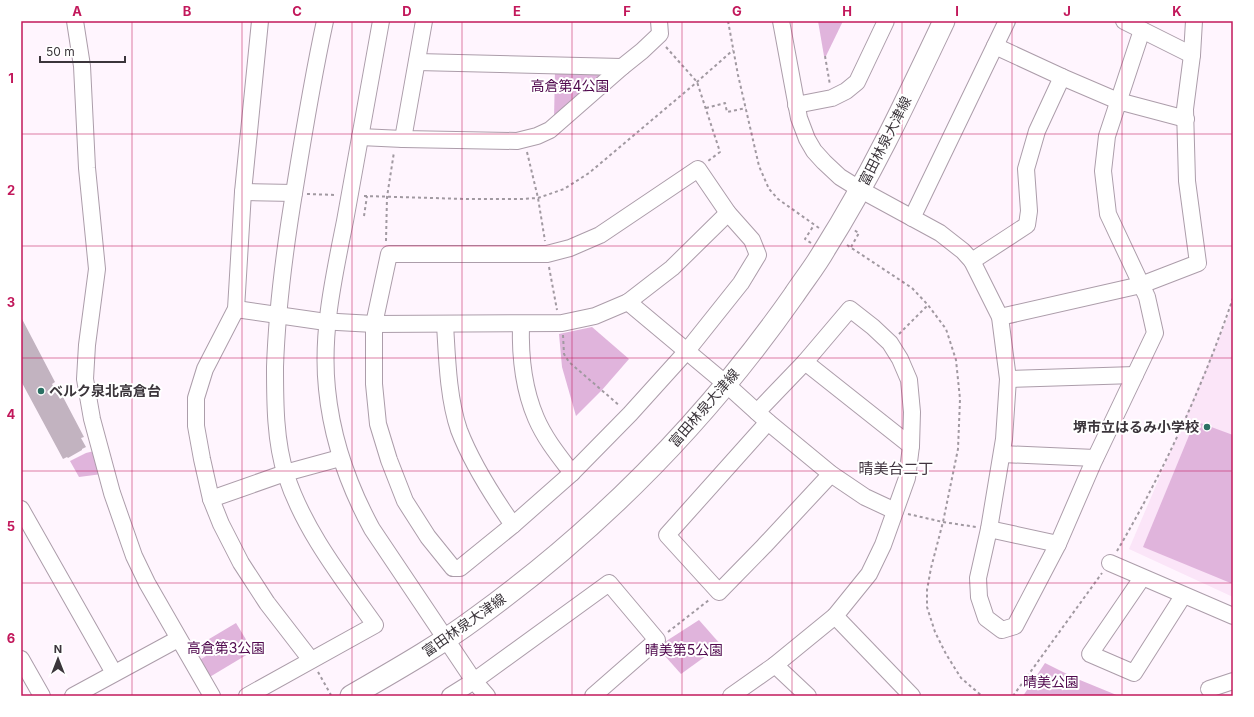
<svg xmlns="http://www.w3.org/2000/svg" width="1254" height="717" font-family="Inter,'Noto Sans JP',sans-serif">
	<rect width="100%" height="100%" fill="#fff5fe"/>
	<g fill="#fbe5f8">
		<polygon points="1233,305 1233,597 1129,549"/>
		<polygon points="199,645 206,656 198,661 191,650"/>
	</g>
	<g fill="#e0b4dc">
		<polygon points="818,21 843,21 826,56 824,56"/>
		<polygon points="555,71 605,72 554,119"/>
		<polygon points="592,327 629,359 602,390 576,416 562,367 559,334"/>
		<polygon points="1195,421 1233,435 1233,584 1143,547"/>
		<polygon points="94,451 102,474 79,477 70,461 86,453"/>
		<polygon points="699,620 721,645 681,674 657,647"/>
		<polygon points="236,623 253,651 208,678 198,661 206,656 199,645"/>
		<polygon points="1045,663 1075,678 1119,696 1023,696"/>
	</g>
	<polygon fill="#c2b3c0" points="21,317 55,382 52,384 60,399 63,397 84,437 81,438 86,447 82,449 82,450 68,458 67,457 63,459 21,381"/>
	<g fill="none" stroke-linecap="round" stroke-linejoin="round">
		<defs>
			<g id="minor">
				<polyline points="75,21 82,66 87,168 97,269 87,345 85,379 92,419 112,493 134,556 147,583 212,696"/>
				<polyline points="260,21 243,192 236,309 205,369 196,398 196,426 202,459 211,499 221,524 241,563 267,603 311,660"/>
				<path d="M381,21C369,88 357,154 345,221C334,276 321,333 327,389C332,440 348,485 372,529L474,681L487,696"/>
				<polyline points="424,21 403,139 517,141 537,136 550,130 622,67 642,51 660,34 659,21"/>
				<polyline points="781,21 799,118 807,139 814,151 824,162 840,177 861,190 940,233 963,251 972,261 1000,317 1008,379 1004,439 989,529 978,578 979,597 986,618 1002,630 1015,626 1058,544 1093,463 1155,333 1147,297 1108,214 1103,171 1107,136 1142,30"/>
				<polyline points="1124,21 1192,55"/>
				<polyline points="995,46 1062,77 1118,101 1186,119"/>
				<polyline points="417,62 622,67"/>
				<polyline points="796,105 832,98 846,91 857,82 886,21"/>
				<polyline points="360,137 403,139"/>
				<polygon points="698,169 728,213 752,240 758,255 741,283 686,352 630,414 572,473 513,525 460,568 453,568 428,537 405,501 389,460 378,424 374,384 374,324 389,254 547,254 570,248 600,235"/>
				<polyline points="243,192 294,193"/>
				<polyline points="912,218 1007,21"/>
				<polyline points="972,261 1027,225 1029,211 1026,169 1037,131 1062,77"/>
				<polyline points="628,302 726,384 768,422 831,474 865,497 895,511"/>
				<polyline points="236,309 319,321 374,324 562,323 595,316 628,302 672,268 728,213"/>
				<polyline points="1000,317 1141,285 1198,263 1187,181 1185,109 1192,55 1194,21"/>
				<path d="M445,324C447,357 448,398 459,430C472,464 492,495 513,525"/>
				<path d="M521,324C520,355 524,390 536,418C545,439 559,456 572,473"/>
				<polyline points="805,362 911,446"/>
				<polyline points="1008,379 1135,375"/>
				<polyline points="768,422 667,535 719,592 764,546 831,474"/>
				<polyline points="1002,454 1095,458"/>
				<polyline points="211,499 285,473 340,458"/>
				<polyline points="21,509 114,673"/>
				<polyline points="989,529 1058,544"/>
				<polyline points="1110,563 1233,616"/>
				<polyline points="1142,578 1090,654 1134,673 1183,596"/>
				<polyline points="835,616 912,696"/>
				<polyline points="21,659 42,696"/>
				<polyline points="775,665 808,696"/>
				<polyline points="1209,689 1233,681"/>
				<polyline points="73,696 178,639"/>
				<path d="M247,696L375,625C341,577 304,530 286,475C275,442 275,401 275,367C277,307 285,247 295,187C304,131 313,76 325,21"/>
				<polyline points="450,696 474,681 609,583 657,640 593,696"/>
				<polyline points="731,696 775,665 835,616 869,574 883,545 907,478 911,446 912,412 909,380 900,359 890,343 873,327 850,309 805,362 757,412"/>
			</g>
			<path id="major" d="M351,696C394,671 437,647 476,618C599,529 707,419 794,295C804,280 816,265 825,249C871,176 907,99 944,21"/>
		</defs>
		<use href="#minor" stroke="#ac9daa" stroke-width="18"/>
		<use href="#major" stroke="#ac9daa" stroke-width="23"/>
		<g stroke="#a199a1" stroke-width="2" stroke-dasharray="3 3" stroke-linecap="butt">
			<polyline points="728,21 738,75 759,166 769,189 778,199 819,228"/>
			<polyline points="666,47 697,82 720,152 708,161"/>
			<polyline points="825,56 830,85"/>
			<polyline points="706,108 725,103 727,112 746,108"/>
			<polyline points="527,152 538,198 545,241"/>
			<polyline points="307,194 337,195"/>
			<polyline points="364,196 466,199 521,199 538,198 564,189 589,173 697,82 733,50"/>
			<polyline points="364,216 367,196"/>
			<polyline points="386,241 387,197 394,152"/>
			<polyline points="811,243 805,239 814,225"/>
			<polyline points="847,245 912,288 928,305 946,329 956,360 960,399 958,449 943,522 931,568 927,590 927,607 935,632 946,654 961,678 982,696"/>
			<polyline points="851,247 859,233 854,230"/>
			<polyline points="549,267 557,310"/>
			<polyline points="899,334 928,305"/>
			<polyline points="563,335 564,354 569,362 620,406"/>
			<polyline points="908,514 943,522 976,527"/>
			<path d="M1117,551C1164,471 1203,386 1233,298"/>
			<polyline points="668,632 709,600"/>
			<polyline points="318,672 331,695"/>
			<polyline points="1013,696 1102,573"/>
		</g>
		<use href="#minor" stroke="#fff" stroke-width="16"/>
		<use href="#major" stroke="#fff" stroke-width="21"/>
	</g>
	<path fill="none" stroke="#c2185b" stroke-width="1" stroke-opacity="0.55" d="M132,21V696M242,21V696M352,21V696M462,21V696M572,21V696M682,21V696M792,21V696M902,21V696M1012,21V696M1122,21V696M21,134H1233M21,246H1233M21,358H1233M21,471H1233M21,583H1233"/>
	<g fill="#2b7063" stroke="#fff" stroke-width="1.5">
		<circle cx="41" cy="391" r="4"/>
		<circle cx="1207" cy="427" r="4"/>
	</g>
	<g text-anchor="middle" stroke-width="4" stroke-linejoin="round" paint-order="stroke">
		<g font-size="14" fill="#50094e" stroke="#fff">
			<text x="570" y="91">高倉第4公園</text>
			<text x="226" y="653">高倉第3公園</text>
			<text x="684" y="655">晴美第5公園</text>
			<text x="1051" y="687">晴美公園</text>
		</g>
		<g font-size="14" fill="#3b353b" stroke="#fff">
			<text transform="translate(885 141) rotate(-63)" y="5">富田林泉大津線</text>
			<text transform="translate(704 408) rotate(-49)" y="5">富田林泉大津線</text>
			<text transform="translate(464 625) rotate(-35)" y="5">富田林泉大津線</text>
		</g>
		<g font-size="14" font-weight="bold" fill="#3b353b" stroke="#fff" text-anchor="start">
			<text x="49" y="396">ベルク泉北高倉台</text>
			<text x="1199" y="432" text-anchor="end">堺市立はるみ小学校</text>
		</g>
		<g font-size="15" fill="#40343f" stroke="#fff">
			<text x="896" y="474">晴美台二丁</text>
		</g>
	</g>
	<rect width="1254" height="717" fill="none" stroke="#ffffff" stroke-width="44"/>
	<g transform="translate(58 659)" stroke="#ffffff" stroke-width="3" paint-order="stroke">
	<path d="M0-3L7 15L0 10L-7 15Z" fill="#3b353b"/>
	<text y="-6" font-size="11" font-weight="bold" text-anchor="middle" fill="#3b353b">N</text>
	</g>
	<path d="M40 56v6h85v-6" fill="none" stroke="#3b353b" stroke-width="2"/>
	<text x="46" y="56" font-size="12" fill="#3b353b" stroke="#ffffff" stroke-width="3" paint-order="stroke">50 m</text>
	<rect x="22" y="22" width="1210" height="673" fill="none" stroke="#c2185b" stroke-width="1.5"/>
	<g font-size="13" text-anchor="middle" font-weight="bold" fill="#c2185b">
		<text x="77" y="16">A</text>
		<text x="187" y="16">B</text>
		<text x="297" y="16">C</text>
		<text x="407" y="16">D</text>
		<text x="517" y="16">E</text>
		<text x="627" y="16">F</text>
		<text x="737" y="16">G</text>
		<text x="847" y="16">H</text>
		<text x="957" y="16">I</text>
		<text x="1067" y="16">J</text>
		<text x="1177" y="16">K</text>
		<text x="11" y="83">1</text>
		<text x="11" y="195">2</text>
		<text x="11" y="307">3</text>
		<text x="11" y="419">4</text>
		<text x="11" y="531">5</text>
		<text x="11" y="643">6</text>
	</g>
</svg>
